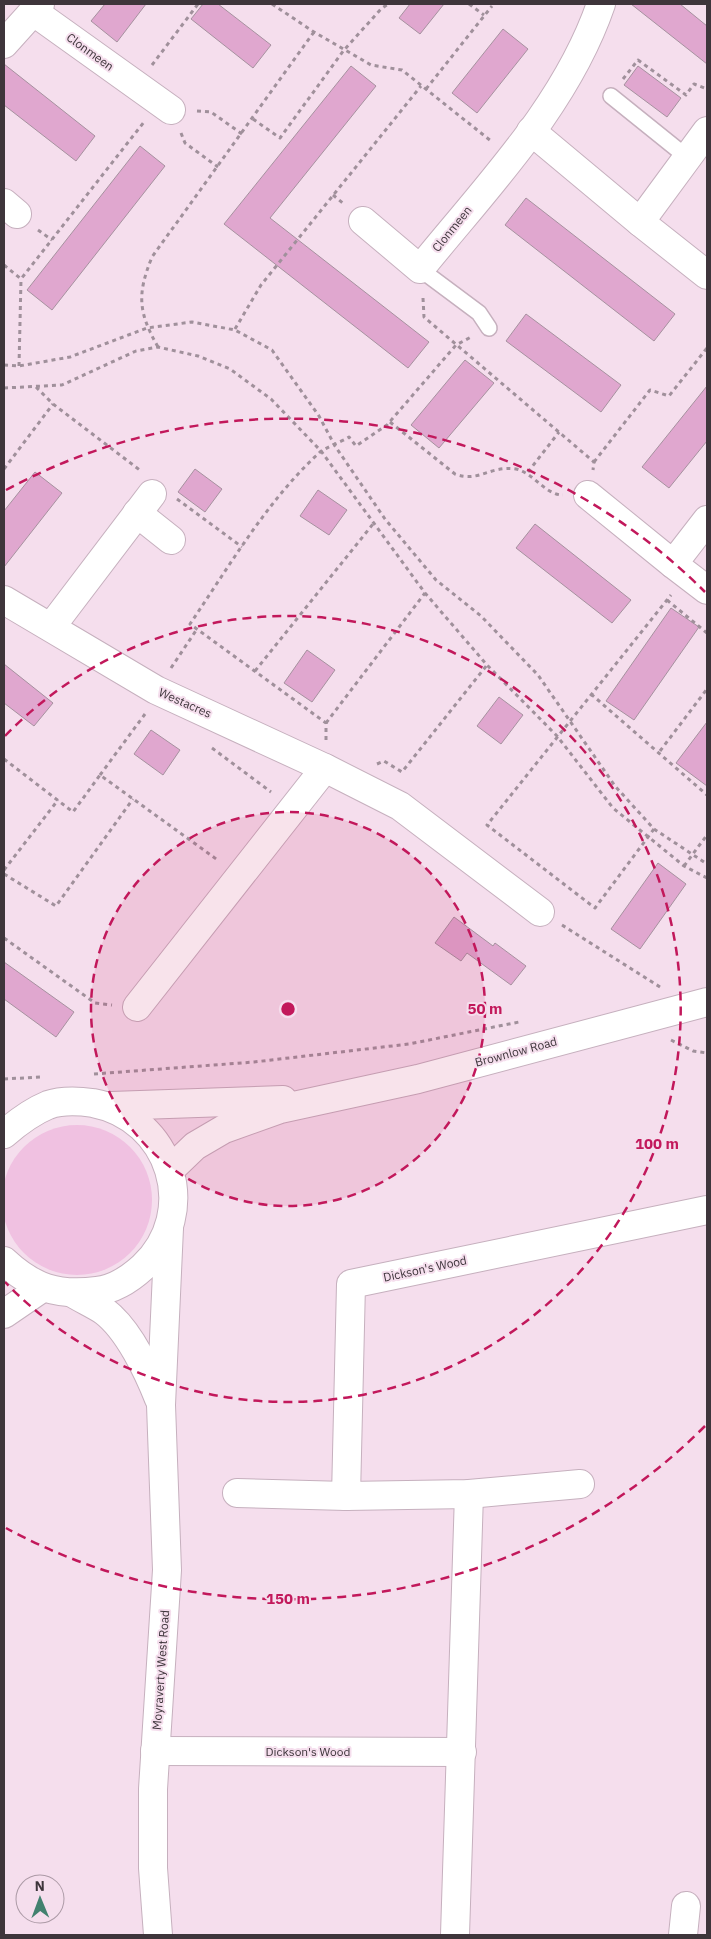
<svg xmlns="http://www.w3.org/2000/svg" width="711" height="1939" font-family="'IBM Plex Sans',sans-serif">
	<rect width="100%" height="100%" fill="#f5deed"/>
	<circle fill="#f0c1e1" cx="77" cy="1200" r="75"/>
	<g fill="#e0a7cf" stroke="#a6919f">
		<polygon points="105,4 146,4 117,42 91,21"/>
		<polygon points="203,4 218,4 271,45 253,68 191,19"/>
		<polygon points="410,4 444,4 420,34 399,18"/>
		<polygon points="631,4 680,4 707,26 707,64"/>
		<polygon points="503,29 528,49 477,113 452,93"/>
		<polygon points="4,64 95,136 76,161 4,105"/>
		<polygon points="351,66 376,86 270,218 429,342 408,368 224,224"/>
		<polygon points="638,66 681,98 667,117 624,85"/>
		<polygon points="140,146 165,166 52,310 27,290"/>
		<polygon points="526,198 675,314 654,341 505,225"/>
		<polygon points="526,314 621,385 601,412 506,341"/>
		<polygon points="465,360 494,383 439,448 411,425"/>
		<polygon points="707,386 707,441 669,488 642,467"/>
		<polygon points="195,469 222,489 205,512 178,492"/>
		<polygon points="35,472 62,493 4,567 4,511"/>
		<polygon points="318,490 347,510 329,535 300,516"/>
		<polygon points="535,524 631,600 612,623 516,548"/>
		<polygon points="671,608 699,627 634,720 606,701"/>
		<polygon points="307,650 335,670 312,702 284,683"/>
		<polygon points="4,664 53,703 34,726 4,703"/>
		<polygon points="499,697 523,715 501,744 477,726"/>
		<polygon points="707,722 707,786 676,763"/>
		<polygon points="151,730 180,750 163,775 134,754"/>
		<polygon points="658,863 686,884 640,949 611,929"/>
		<polygon points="454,917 493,946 495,943 526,966 511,985 467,953 461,961 435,943"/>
		<polygon points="4,962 74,1012 56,1037 4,999"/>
	</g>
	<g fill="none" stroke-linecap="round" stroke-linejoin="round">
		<defs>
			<g id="lane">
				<polyline points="611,96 688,158"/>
				<polyline points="420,269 479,313 489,328"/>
			</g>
			<g id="street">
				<polyline points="34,12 171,110"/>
				<polyline points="4,44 40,4"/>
				<polyline points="531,131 640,222 707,131"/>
				<polyline points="4,203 17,214"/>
				<path d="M363,221L420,269C487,186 566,106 601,4"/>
				<polyline points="640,222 707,275"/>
				<polyline points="588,495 673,564 707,520"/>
				<polyline points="137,513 171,540"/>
				<polyline points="673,564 707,590"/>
				<polyline points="4,600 156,690 325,768 400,806 540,912"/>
				<polyline points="51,627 152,494"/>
				<polyline points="137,1007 325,768"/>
				<polyline points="237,1493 346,1496 469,1494 580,1484"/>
				<polyline points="346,1496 351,1284 707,1210"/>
				<polyline points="155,1751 462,1752"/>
				<polyline points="455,1935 469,1494"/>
				<polyline points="683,1935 686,1906"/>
			</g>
			<g id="secondary">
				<polyline points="111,1106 283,1100"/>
				<path d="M4,1134C18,1122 31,1112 48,1105C62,1100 79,1101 93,1103C171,1118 201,1212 143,1267C131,1278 114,1289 97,1291C57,1296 33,1288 4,1261"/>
				<polyline points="170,1170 195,1146 224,1129 280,1109 418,1079 707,1002"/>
				<path d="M74,1294C84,1300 95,1305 104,1311C128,1329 148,1371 159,1399"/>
				<polyline points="4,1314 42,1288"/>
				<polyline points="158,1935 153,1868 153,1789 167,1570 161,1405 169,1228"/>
			</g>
		</defs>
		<use href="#lane" stroke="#c6b0be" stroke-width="18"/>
		<use href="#street" stroke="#c6b0be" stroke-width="30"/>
		<use href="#secondary" stroke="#c6b0be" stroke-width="30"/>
		<g stroke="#a0909b" stroke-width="3" stroke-dasharray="4 4" stroke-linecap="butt">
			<polyline points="272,4 314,32 371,65 402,70 491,141"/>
			<polyline points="469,4 484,15"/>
			<polyline points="152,65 198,4"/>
			<polyline points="623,79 638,60 686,95 694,84 707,89"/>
			<polyline points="426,89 492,6"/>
			<polyline points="197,111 211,112 242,134"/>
			<polyline points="253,119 280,138 344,50 381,9 388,4"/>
			<polyline points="181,133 185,143 218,167"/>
			<polyline points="333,195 344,204"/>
			<polyline points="38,230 52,240"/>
			<polyline points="4,265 21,279 144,122"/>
			<polyline points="423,298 424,317 594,462 593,470"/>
			<polyline points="235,329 261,285 421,86"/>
			<path d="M158,347C138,312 137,294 152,257L314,32"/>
			<polyline points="4,365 19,366 70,357 147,328 192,322 235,330 272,350 319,416 335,446 385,519 436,580 481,616 538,675 615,786 654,829 707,864"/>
			<polyline points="19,366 21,279"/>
			<polyline points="36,387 53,404 141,471"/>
			<polyline points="4,388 62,385 136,351 158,347 198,356 230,369 271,399 321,451 425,593 487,665 557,736 613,808 684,866 707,878"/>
			<path d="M390,422L455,474C479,483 490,465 516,469C534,473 545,495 563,495"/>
			<polyline points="594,462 650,390 669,396 707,348"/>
			<polyline points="4,469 53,404"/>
			<polyline points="528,472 559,432"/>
			<polyline points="177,499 242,547"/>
			<polyline points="667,600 707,633"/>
			<polyline points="171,668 197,629"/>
			<polyline points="255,671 373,524"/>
			<polyline points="591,694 707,795"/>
			<polyline points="326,723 425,593"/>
			<path d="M326,740V723L190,624C230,565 267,501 319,453C324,448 341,442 349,437L356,446L387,425L456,345L471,337"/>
			<polyline points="212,748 271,792"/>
			<polyline points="660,751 707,689"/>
			<polyline points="4,759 73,812 100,775 219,861"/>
			<polyline points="377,764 384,761 402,772 487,665"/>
			<polyline points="100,775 145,714"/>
			<polyline points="654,829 595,908 487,825 671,595"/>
			<polyline points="684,866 707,835"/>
			<polyline points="4,870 58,800"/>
			<polyline points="4,874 56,906 133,799"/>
			<polyline points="562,925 660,987"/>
			<polyline points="4,938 95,1003 112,1005"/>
			<polyline points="671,1040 693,1051 707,1053"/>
			<polyline points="94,1074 254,1062 409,1044 519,1022"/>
			<polyline points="4,1079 41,1077"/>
		</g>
		<use href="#lane" stroke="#fff" stroke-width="15"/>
		<use href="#street" stroke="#fff" stroke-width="28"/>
		<use href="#secondary" stroke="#fff" stroke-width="28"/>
	</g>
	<circle cx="288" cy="1009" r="197" fill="#c2185b" fill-opacity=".12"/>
	<g fill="none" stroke="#c2185b" stroke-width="2.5" stroke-dasharray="9 6">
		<circle cx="288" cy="1009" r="197"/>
		<path d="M5 736A393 393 0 1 1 5 1282"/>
		<path d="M705 1426A590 590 0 0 1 6 1528M6 490A590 590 0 0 1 705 592"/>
	</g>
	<g text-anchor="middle" stroke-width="4" stroke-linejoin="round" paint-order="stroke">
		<g font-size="12" fill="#3e353b" stroke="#f5deed">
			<text transform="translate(90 52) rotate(36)" y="4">Clonmeen</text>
			<text transform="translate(452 229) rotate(-51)" y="4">Clonmeen</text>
			<text transform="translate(185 703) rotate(24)" y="4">Westacres</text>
			<text transform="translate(516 1052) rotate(-15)" y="4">Brownlow Road</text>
			<text transform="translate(425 1269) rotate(-12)" y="4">Dickson's Wood</text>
			<text transform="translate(161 1670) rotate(-86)" y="4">Moyraverty West Road</text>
			<text x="308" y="1756">Dickson's Wood</text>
		</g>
	</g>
	<circle cx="288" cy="1009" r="8" fill="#c2185b" stroke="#f5deed" stroke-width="2.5"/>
	<g font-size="15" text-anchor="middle" font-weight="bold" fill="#c2185b" stroke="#f5deed" stroke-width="4" stroke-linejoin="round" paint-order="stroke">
		<text x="485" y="1014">50 m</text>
		<text x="657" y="1149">100 m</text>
		<text x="288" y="1604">150 m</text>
	</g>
	<rect width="711" height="1939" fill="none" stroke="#3e353b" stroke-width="10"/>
	<g transform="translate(40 1899) rotate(359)"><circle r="24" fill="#f5deed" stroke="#ac9aa6"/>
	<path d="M0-4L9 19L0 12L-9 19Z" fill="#42816f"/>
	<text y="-8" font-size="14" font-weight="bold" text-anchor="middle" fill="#3e353b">N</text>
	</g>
</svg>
